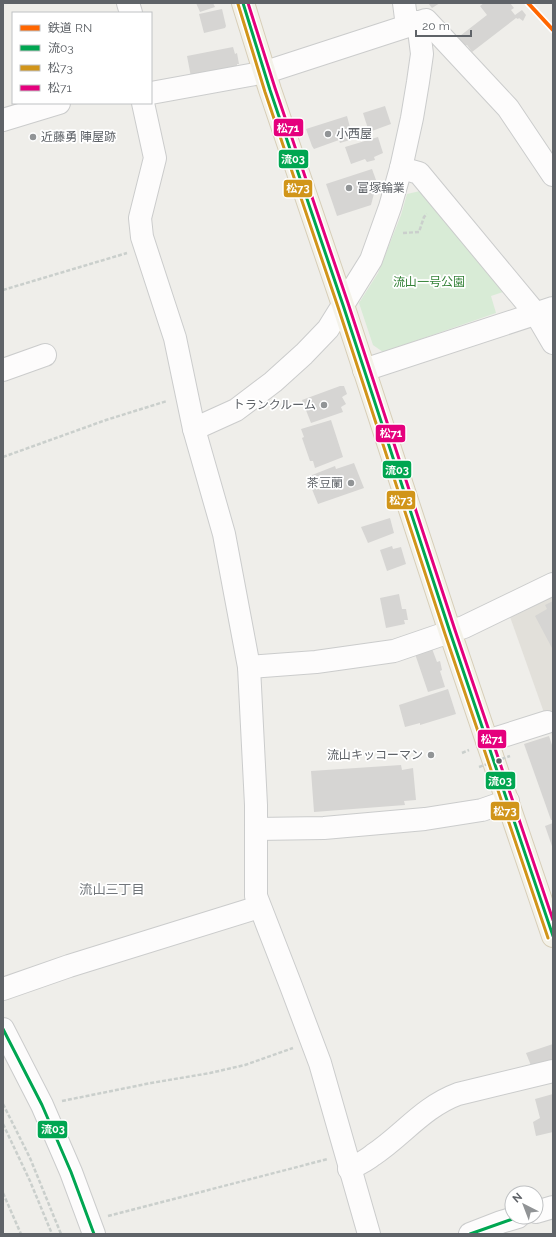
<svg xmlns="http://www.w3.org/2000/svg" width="556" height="1237" font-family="Raleway,'Noto Sans JP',sans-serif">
	<rect width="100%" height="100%" fill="#efeeea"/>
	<polygon fill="#e2e0da" points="553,592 553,738 509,614"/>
	<polygon fill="#d8ebd6" points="420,191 503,292 491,296 496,313 383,352 373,345 359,303 378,273 401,215 407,194"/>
	<g fill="#d6d5d3">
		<polygon points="196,3 213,3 215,7 200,12"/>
		<polygon points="428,3 440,3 432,8"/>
		<polygon points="484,3 510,3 514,8 511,10 515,15 522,10 526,15 523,21 519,18 518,19 516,18 472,52 467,45 463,47 456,39 487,15 480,6"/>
		<polygon points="222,9 226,26 225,28 204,33 199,14"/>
		<polygon points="233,47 235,54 237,53 239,64 237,64 237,68 191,77 187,56"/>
		<polygon points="385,106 391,124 369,132 363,113"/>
		<polygon points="347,116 353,139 340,143 339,140 314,149 312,146 306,129"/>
		<polygon points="378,137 383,153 374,157 375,160 367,162 365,159 351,164 345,147"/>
		<polygon points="372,169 376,180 376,186 371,205 337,216 326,184"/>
		<polygon points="340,386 344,386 347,394 342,397 346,404 341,407 343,412 311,423 302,400"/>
		<polygon points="331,420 343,457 315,468 313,461 310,461 302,438 304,437 301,429"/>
		<polygon points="354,463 364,488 318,504 307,477 335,466 336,469"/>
		<polygon points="390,518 394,533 368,543 361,527"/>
		<polygon points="392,546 393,549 401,547 406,564 387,571 380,550"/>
		<polygon points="399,594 402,609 406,609 408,620 404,620 405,624 386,628 380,598"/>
		<polygon points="553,601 553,650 535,616 547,609 545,605"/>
		<polygon points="431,646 437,662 440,661 442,670 440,671 445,687 428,692 414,651"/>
		<polygon points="448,689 456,714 420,725 420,723 405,727 399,705"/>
		<polygon points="549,736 553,748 553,820 551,820 524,744"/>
		<polygon points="401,765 402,770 413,768 416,800 404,801 405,805 314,812 311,771"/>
		<polygon points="553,823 553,849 545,826"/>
		<polygon points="553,1044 553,1062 532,1068 526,1053"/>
		<polygon points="553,1094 553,1132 536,1136 533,1122 540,1118 535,1099"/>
	</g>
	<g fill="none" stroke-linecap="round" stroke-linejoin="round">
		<defs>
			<g id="minor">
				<polyline points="128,3 131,13"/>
				<polyline points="404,3 407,26"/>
				<polyline points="151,93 266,72 426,20 508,108 553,175"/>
				<polyline points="143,103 155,158 140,218 142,237 175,338 194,429 224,534 249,667 256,805 256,896 291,986 320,1063 369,1234"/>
				<polyline points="3,120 59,103"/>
				<polyline points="401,168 419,173 536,314 553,343"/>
				<polyline points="3,370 45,355"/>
				<polyline points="364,370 553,308"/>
				<polyline points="194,429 236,410 273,382 304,354 328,329 371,260 390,207 401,168 412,118 418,82 422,54 418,22"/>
				<polyline points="249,667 316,662 394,651 464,627 553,584"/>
				<polyline points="487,741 547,722"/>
				<polyline points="256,829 324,828 425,819 482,810 508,801"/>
				<polyline points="3,989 69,966 259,907"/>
				<polyline points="3,1029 42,1105 71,1172 94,1234"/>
				<path d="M349,1169C357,1165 366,1161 373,1155C403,1135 423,1107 458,1094L553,1071"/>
				<polyline points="536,1212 553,1207"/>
				<polyline points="470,1234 501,1222 518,1217"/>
			</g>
			<polyline id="major" points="243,3 270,90 343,305 450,632 553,936"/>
		</defs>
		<use href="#minor" stroke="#cbcccc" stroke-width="24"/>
		<use href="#major" stroke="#d7ceb8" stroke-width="24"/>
		<g stroke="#cacfcc" stroke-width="2.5" stroke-dasharray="4 2" stroke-linecap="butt">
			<polyline points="403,233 419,232 424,217 427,214"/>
			<polyline points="3,290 127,253"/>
			<polyline points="3,457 106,420 167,401"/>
			<polyline points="462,753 469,750"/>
			<polyline points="62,1101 151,1083 210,1073 245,1065 293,1048"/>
			<polyline points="3,1104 30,1158 61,1234"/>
			<polyline points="3,1124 30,1181 52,1234"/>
			<polyline points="3,1193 21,1234"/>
			<polyline points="108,1216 328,1159"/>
		</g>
		<use href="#minor" stroke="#fdfcfc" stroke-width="22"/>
		<use href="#major" stroke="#f4f2e9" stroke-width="22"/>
		<polyline stroke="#cacfcc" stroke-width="2.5" stroke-dasharray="4 2" stroke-linecap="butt" points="479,767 510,756"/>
		<defs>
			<g id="bus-1">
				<polyline points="243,3 270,90 343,305 450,632 553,936"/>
				<polyline points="3,1029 42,1105 71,1172 94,1234"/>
				<polyline points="470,1234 518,1217"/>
			</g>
			<polyline id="bus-2" points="238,4 265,92 338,307 445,634 548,938"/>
			<polyline id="bus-3" points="248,3 275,88 348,303 455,630 553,920"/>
		</defs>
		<use href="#bus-1" stroke="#fff" stroke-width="6"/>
		<use href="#bus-2" stroke="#fff" stroke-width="6"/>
		<use href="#bus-3" stroke="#fff" stroke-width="6"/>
		<use href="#bus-1" stroke="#00a651" stroke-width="3"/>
		<use href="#bus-2" stroke="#d1951a" stroke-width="3"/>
		<use href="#bus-3" stroke="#e5007d" stroke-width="3"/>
		<defs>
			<polyline id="rail-1" points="528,3 553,30"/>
		</defs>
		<use href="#rail-1" stroke="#fff" stroke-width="7"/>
		<use href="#rail-1" stroke="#f60" stroke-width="4"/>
	</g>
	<g fill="#919496" stroke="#fff" stroke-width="1.5">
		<circle cx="328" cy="134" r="4"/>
		<circle cx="33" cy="137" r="4"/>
		<circle cx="349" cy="188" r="4"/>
		<circle cx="324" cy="405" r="4"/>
		<circle cx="351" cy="483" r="4"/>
		<circle cx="431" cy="755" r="4"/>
	</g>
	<circle fill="#5f6368" stroke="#fff" stroke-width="1.5" cx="499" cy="761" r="3.5"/>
	<g text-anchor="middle" stroke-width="3.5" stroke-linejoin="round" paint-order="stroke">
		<g font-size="12" fill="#5f6368" stroke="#fff" text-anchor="start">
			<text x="336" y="138">小西屋</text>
			<text x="41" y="141">近藤勇 陣屋跡</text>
			<text x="357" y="192">富塚輪業</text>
			<text x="316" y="409" text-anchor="end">トランクルーム</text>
			<text x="343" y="487" text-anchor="end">茶豆蘭</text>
			<text x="423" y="759" text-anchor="end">流山キッコーマン</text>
		</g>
		<g font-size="12" fill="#348238" stroke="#fff">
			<text x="429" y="286">流山一号公園</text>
		</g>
		<g font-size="13" fill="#70757a" stroke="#fff">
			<text x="112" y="894">流山三丁目</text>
		</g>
	</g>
	<g stroke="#fff" stroke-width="1.5">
		<rect x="273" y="118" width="31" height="19" rx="4" fill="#e5007d"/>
		<rect x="278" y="149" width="31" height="20" rx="4" fill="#00a651"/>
		<rect x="283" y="179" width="30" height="19" rx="4" fill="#d1951a"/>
		<rect x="375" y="424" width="31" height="19" rx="4" fill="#e5007d"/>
		<rect x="382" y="460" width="30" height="19" rx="4" fill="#00a651"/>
		<rect x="386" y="490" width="30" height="20" rx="4" fill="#d1951a"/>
		<rect x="477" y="729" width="30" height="20" rx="4" fill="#e5007d"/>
		<rect x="485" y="771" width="31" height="19" rx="4" fill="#00a651"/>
		<rect x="490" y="801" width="30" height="20" rx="4" fill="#d1951a"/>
		<rect x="37" y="1120" width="31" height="19" rx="4" fill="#00a651"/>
	</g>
	<g font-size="11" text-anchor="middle" font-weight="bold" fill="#fff">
		<text x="288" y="132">松71</text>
		<text x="293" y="163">流03</text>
		<text x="298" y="192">松73</text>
		<text x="391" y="437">松71</text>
		<text x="397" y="474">流03</text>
		<text x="401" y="504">松73</text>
		<text x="492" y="743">松71</text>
		<text x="500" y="785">流03</text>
		<text x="505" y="815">松73</text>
		<text x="53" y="1133">流03</text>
	</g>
	<rect width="556" height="1237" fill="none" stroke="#5f6368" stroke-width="8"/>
	<rect x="12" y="12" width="140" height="92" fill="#ffffff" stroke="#bfc1c3"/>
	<rect x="20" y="25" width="20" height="6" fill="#ff6600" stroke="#bfc1c3"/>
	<text x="48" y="32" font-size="12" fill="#5f6368">鉄道 RN</text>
	<rect x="20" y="45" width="20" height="6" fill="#00a651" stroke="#bfc1c3"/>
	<text x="48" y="52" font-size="12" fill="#5f6368">流03</text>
	<rect x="20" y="65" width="20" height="6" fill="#d1951a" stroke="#bfc1c3"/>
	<text x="48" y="72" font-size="12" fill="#5f6368">松73</text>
	<rect x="20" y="85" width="20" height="6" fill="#e5007d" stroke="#bfc1c3"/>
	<text x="48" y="92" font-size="12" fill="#5f6368">松71</text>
	<g transform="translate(524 1205) rotate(318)"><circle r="19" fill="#ffffff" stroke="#bfc1c3"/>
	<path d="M0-3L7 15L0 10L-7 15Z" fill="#919496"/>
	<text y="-6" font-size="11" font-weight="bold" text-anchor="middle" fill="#5f6368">N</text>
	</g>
	<path d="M416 30v6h55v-6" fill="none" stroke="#5f6368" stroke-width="2"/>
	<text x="422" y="30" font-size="12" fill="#5f6368" stroke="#ffffff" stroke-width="3" paint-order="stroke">20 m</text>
</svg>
